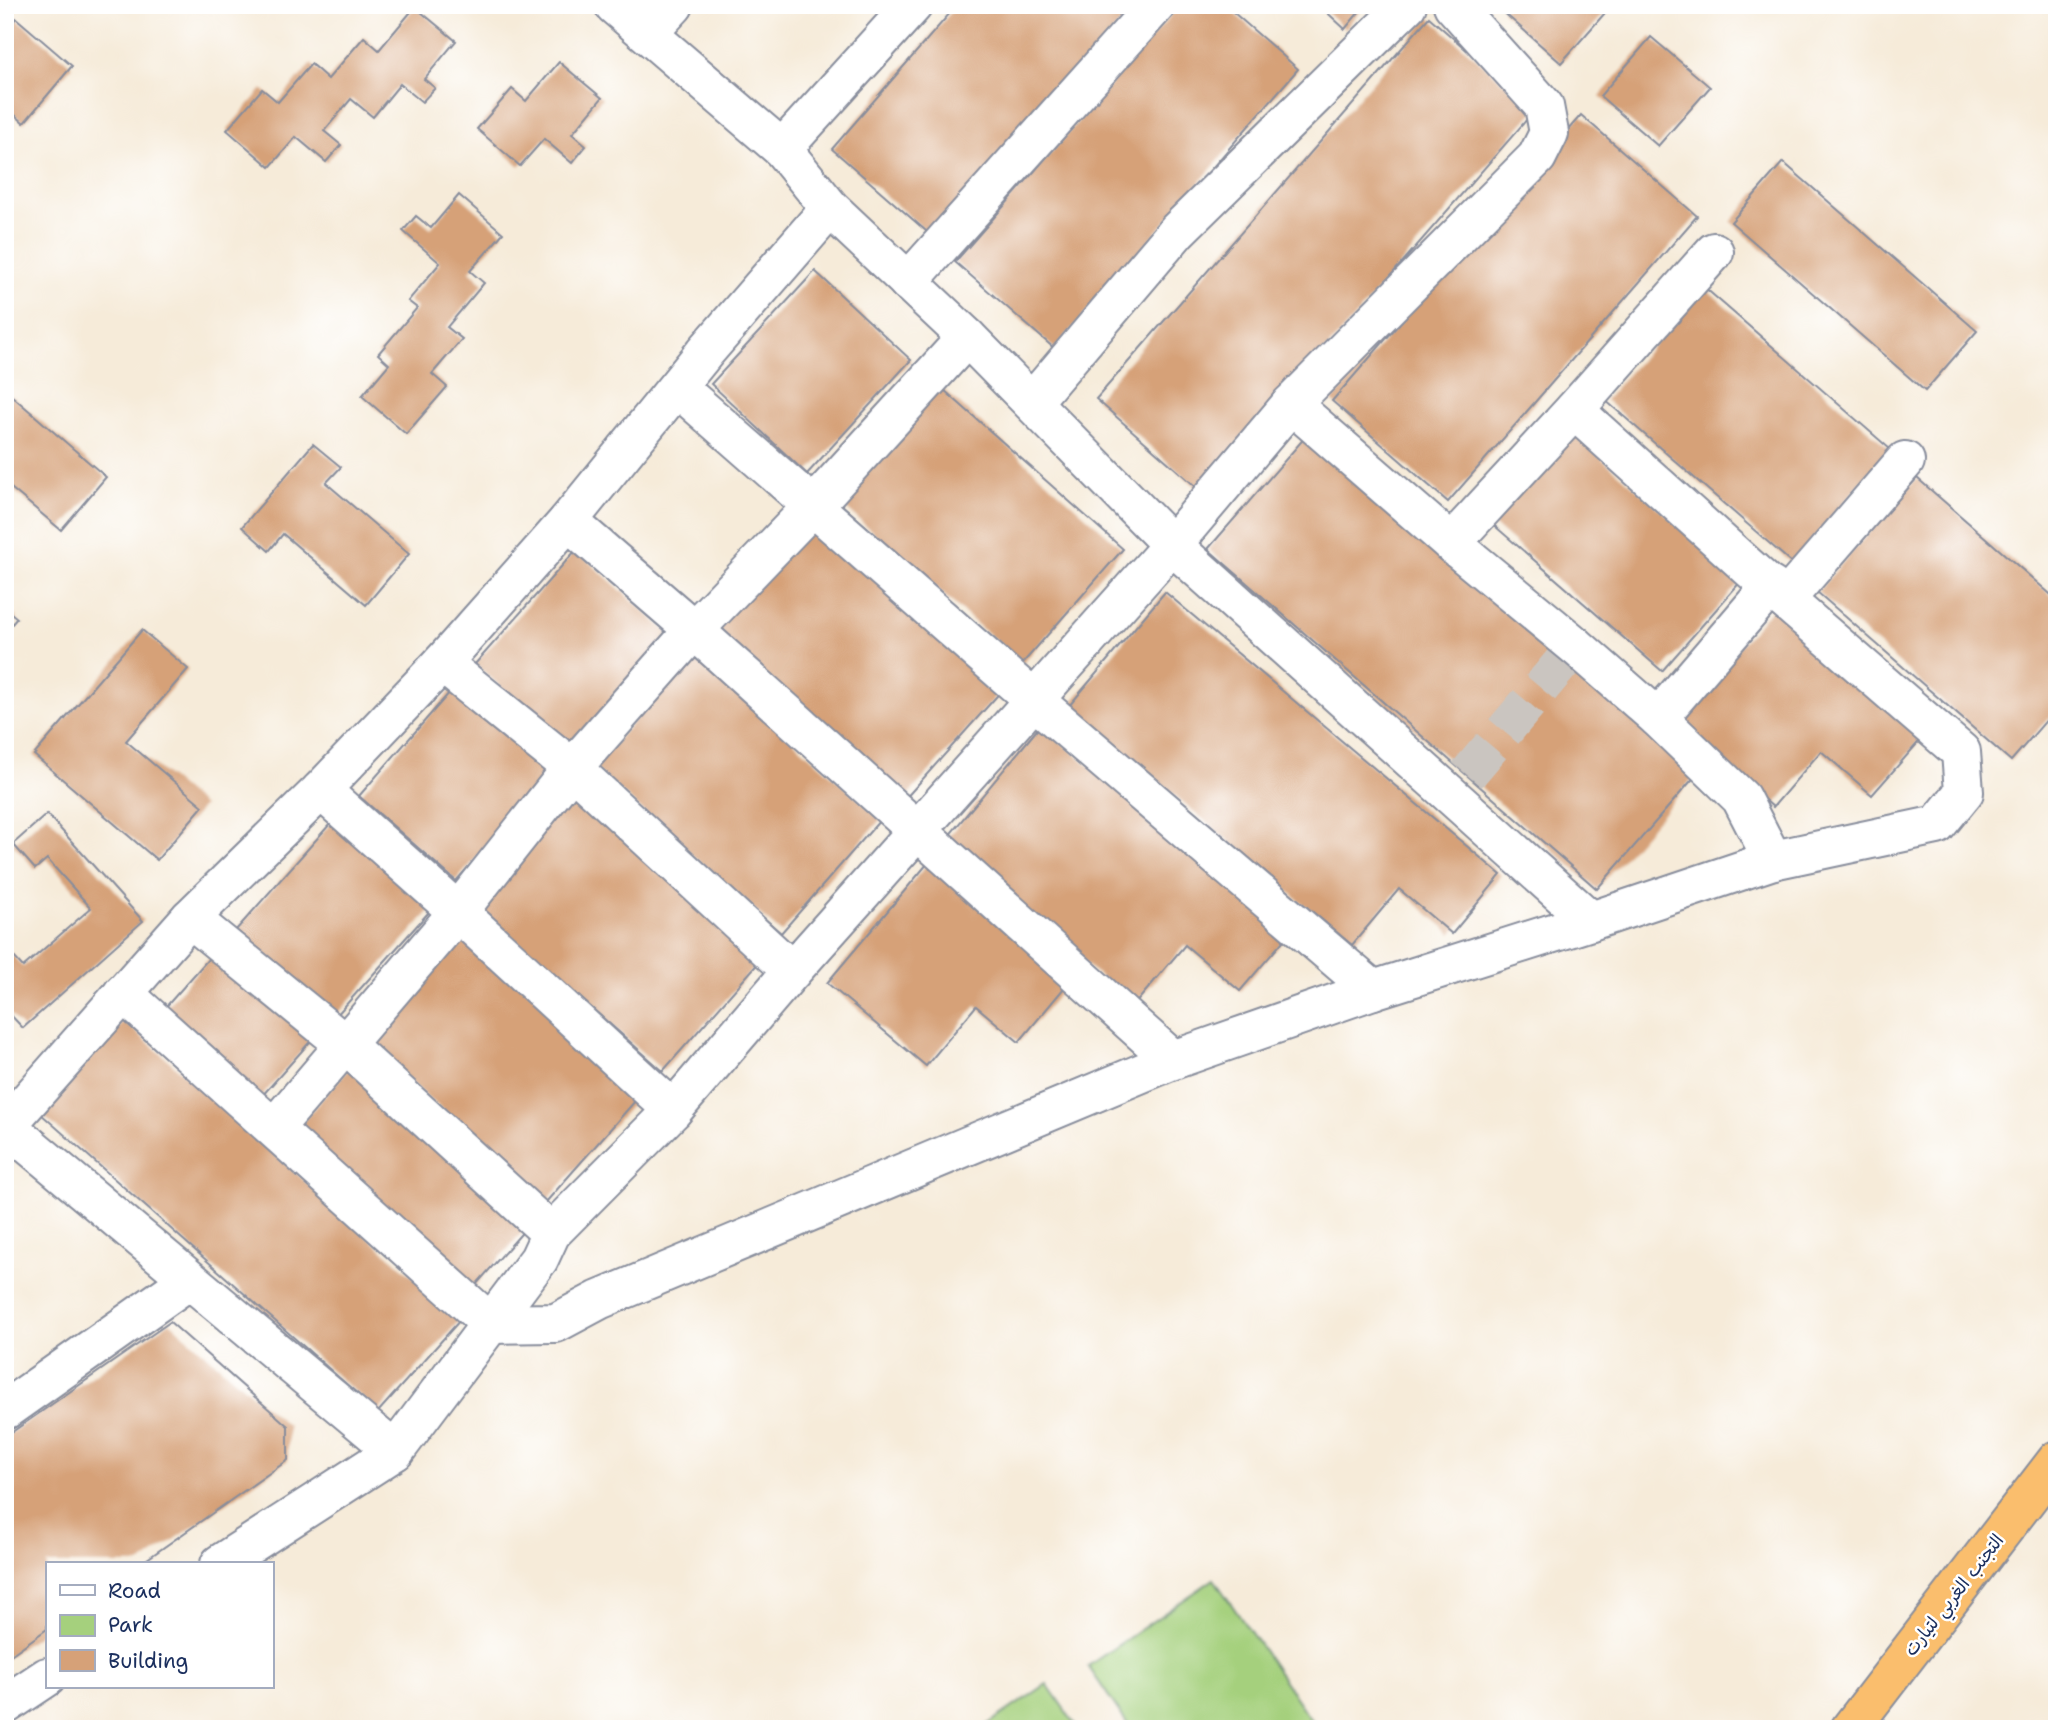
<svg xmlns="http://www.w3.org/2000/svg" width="2062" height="1734" font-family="'Shantell Sans','Playpen Sans Arabic',sans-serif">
	<rect width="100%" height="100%" fill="#fff"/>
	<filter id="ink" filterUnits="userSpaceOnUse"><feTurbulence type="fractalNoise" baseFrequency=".0143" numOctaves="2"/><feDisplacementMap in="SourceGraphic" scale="14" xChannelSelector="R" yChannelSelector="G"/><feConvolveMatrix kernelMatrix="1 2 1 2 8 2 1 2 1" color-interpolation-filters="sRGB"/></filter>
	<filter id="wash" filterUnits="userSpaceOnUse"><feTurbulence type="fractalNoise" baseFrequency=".00686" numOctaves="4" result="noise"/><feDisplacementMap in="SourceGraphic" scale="28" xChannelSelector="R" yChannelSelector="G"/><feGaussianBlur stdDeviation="1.57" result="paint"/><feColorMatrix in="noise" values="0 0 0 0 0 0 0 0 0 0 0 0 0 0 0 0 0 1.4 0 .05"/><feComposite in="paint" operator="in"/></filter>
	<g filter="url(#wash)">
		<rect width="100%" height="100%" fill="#f6ebd9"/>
		<g fill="#a5d07d" stroke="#60806e" stroke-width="2">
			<polygon points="1214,1579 1317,1729 1131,1729 1088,1666"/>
			<polygon points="1047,1684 1078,1729 981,1729"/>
		</g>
		<g id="blocks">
			<g fill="#d6a178">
				<polygon points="957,5 1136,5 933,237 832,149"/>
				<polygon points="1180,5 1225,5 1298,69 1055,349 955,262"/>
				<polygon points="1319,5 1365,5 1345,29"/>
				<polygon points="1507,5 1612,5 1561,63 1502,11"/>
				<polygon points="415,7 456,41 424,79 435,88 422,102 400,84 373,117 351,99 324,131 341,145 326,162 296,137 270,167 227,130 262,89 278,102 311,64 328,79 364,37 379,50"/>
				<polygon points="1429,17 1535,110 1202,492 1096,399"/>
				<polygon points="16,18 72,66 24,123 5,106 5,31"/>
				<polygon points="1651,37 1710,87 1658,146 1600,96"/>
				<polygon points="559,62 602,98 572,134 586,146 572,163 544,139 520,166 477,129 512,89 526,101"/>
				<polygon points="1581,115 1697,216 1448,502 1332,401"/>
				<polygon points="1783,162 1977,331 1925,391 1731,222"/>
				<polygon points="459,195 503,233 470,271 484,283 447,327 462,339 432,374 447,387 406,434 362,396 389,364 378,354 417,308 408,301 440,263 403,231 416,216 431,228"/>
				<polygon points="815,271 911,360 807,474 711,384"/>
				<polygon points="1704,287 1890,449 1792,563 1605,400"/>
				<polygon points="935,382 1123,549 1022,664 833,497"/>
				<polygon points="12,396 106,477 61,530 5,483 5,404"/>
				<polygon points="1569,430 1742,580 1662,671 1489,521"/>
				<polygon points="1307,435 1697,774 1597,889 1208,549"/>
				<polygon points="313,444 341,467 326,483 409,554 366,605 283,534 269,551 242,527"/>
				<polygon points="1917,478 2057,600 2057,708 2011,761 1817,592"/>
				<polygon points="814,519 1004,688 904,800 714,632"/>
				<polygon points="576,550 671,635 570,748 475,664"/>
				<polygon points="1165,592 1501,875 1452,934 1399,889 1352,945 1069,706"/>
				<polygon points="1775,605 1924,736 1872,795 1821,751 1773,807 1674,721"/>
				<polygon points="5,608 17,618 5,632"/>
				<polygon points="142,630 188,669 126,741 203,806 157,860 34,755"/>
				<polygon points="694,653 881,819 781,933 593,767"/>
				<polygon points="457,684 554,770 456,881 359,796"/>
				<polygon points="1041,725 1289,934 1240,991 1185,945 1134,1005 942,844"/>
				<polygon points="578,785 768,952 663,1071 473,903"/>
				<polygon points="47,814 143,921 23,1028 5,1009 5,947 23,967 91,908 47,859 35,869 13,844"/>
				<polygon points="338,815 437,903 335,1017 236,930"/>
				<polygon points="928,863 1069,982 1019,1042 976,1006 926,1066 827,983"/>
				<polygon points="458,928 643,1092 546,1202 361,1038"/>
				<polygon points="218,948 316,1035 261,1097 163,1010"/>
				<polygon points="124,1021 461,1319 378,1412 41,1114"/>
				<polygon points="349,1068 528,1226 474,1287 296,1129"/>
				<polygon points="170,1322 288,1426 288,1460 140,1564 47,1564 47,1629 5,1659 5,1437"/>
			</g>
		</g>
	</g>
	<g filter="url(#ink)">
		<use href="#blocks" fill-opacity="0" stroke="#888d9c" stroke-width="2"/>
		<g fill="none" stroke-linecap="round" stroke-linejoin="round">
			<polyline stroke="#cac5c0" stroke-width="38" stroke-dasharray="38 19" stroke-linecap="butt" points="1467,775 1565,659"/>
			<defs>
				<g id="minor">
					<polyline points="614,5 782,149 830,208 967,337 1172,545 1591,921"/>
					<polyline points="648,33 674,5"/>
					<polyline points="782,149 913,5"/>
					<polyline points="908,282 1156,5"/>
					<polyline points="678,388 1034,700 1373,990"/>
					<polyline points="1032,402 1177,231 1407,5"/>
					<polyline points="1291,404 1451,543 1577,647 1658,718 1771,586"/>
					<polyline points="1574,410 1785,600 1905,461"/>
					<polyline points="568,521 694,630 1173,1060"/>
					<polyline points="1451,543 1574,410 1714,252"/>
					<polyline points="442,663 572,768 792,971"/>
					<polyline points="1658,718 1741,798 1773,860"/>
					<polyline points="321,790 458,912 673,1110"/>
					<polyline points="190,918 346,1045 551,1233"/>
					<polyline points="123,993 491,1324 556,1323 599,1300 1173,1060 1373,990 1591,921 1773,860 1937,825 1964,792 1961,752 1785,600"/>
					<polyline points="6,1126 190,918 321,790 442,663 568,521 706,351 830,208"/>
					<polyline points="274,1128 458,912 572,768 694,630 813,506 967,337"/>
					<polyline points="5,1410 189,1280"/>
					<polyline points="220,1564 395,1451 539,1259 551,1233 673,1110 792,971 1172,545 1291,404 1537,157 1549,133 1544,106 1453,5"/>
					<polyline points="5,1705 47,1677"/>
				</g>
				<polyline id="tertiary" points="5,1125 395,1451"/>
				<polyline id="trunk" points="1850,1729 2057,1460"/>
			</defs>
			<use href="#minor" stroke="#888d9c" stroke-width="42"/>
			<use href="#tertiary" stroke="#888d9c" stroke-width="42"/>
			<use href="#trunk" stroke="#888d9c" stroke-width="42"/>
			<use href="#minor" stroke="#fff" stroke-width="38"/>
			<use href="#tertiary" stroke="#fff" stroke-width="38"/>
			<use href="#trunk" stroke="#fabe6d" stroke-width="38"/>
		</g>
	</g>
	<g text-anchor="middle" stroke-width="5" stroke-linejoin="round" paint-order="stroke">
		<g font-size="18" fill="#1b2f5e" stroke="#fff">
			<text transform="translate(1954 1595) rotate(-52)" y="6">التجنب الغربي لتيارت</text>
		</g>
	</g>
	<rect width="2062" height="1734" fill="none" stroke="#fff" stroke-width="28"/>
	<rect x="46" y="1562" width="228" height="126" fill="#ffffff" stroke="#a4acbf" stroke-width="2"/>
	<rect x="60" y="1585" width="35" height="10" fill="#ffffff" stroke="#a4acbf" stroke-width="2"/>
	<text x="108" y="1598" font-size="21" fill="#1b2f5e">Road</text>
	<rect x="60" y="1615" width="35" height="21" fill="#a5d07d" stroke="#a4acbf" stroke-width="2"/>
	<text x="108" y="1632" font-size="21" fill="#1b2f5e">Park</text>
	<rect x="60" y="1650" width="35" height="21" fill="#d6a178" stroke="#a4acbf" stroke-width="2"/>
	<text x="108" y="1668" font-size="21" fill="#1b2f5e">Building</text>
</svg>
